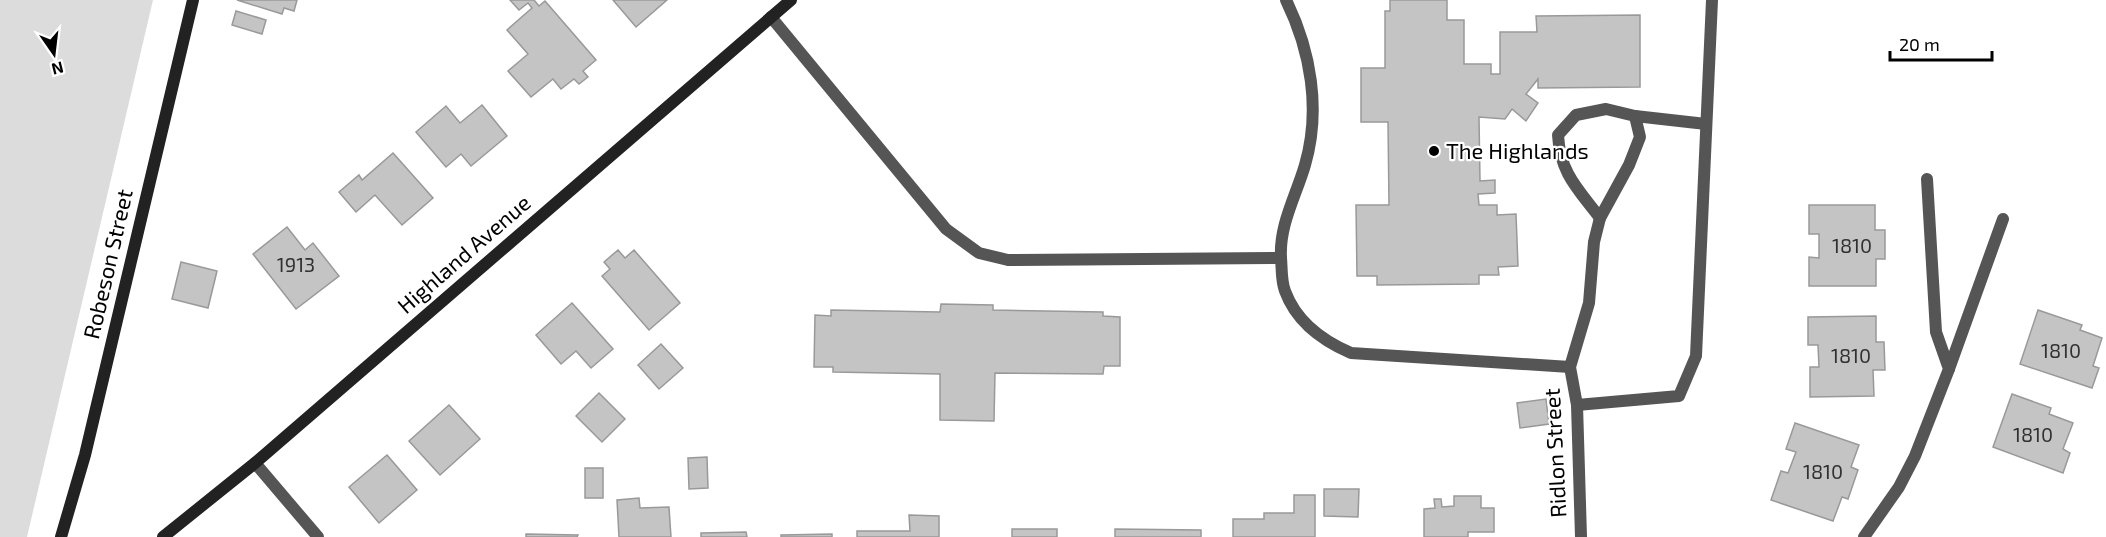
<svg xmlns="http://www.w3.org/2000/svg" width="2106" height="537" font-family="'Exo 2',sans-serif">
	<rect width="100%" height="100%" fill="#fff"/>
	<polygon fill="#dcdcdc" points="0,0 153,0 27,537 0,537"/>
	<g fill="#c4c4c4" stroke="#999" stroke-width="1.5">
		<polygon points="237,0 297,0 294,11 284,8 282,14"/>
		<polygon points="510,0 534,0 539,6 545,1 596,60 583,71 588,77 579,84 574,79 561,89 553,79 531,97 508,71 528,54 507,30 532,8 528,3 519,10"/>
		<polygon points="613,0 667,0 636,27"/>
		<polygon points="1390,0 1447,0 1447,20 1464,20 1464,64 1491,64 1491,74 1500,74 1500,32 1537,32 1536,16 1640,15 1640,87 1538,88 1538,79 1526,94 1538,103 1526,121 1512,109 1505,119 1479,117 1480,181 1495,180 1495,193 1478,194 1479,205 1497,205 1497,215 1516,214 1518,266 1498,267 1499,275 1479,275 1479,284 1377,285 1377,276 1357,276 1356,205 1389,205 1388,122 1361,122 1361,68 1385,68 1385,11 1390,11"/>
		<polygon points="236,11 266,20 262,34 232,25"/>
		<polygon points="482,105 507,136 471,166 461,154 446,167 416,132 446,106 460,123"/>
		<polygon points="393,153 433,198 402,225 375,195 356,212 339,192 359,175 362,180"/>
		<polygon points="1809,205 1875,205 1875,230 1885,230 1885,259 1876,259 1876,286 1809,286 1809,257 1819,258 1819,234 1809,234"/>
		<polygon points="287,227 305,250 313,243 339,276 296,309 253,254"/>
		<polygon points="618,250 625,258 634,250 680,303 649,330 602,276 610,269 604,262"/>
		<polygon points="181,262 217,271 208,308 172,299"/>
		<polygon points="572,303 613,349 591,368 576,351 561,364 536,335"/>
		<polygon points="941,304 993,305 993,310 1103,312 1103,316 1120,317 1120,366 1104,366 1103,374 995,373 994,421 940,420 940,374 833,372 833,367 814,367 815,315 831,316 831,310 940,312"/>
		<polygon points="2038,310 2082,325 2080,330 2102,338 2093,366 2099,368 2092,388 2020,364"/>
		<polygon points="1876,316 1876,342 1884,342 1885,370 1873,370 1874,396 1810,397 1810,367 1819,367 1818,345 1808,345 1808,317"/>
		<polygon points="661,344 683,368 659,389 638,365"/>
		<polygon points="599,393 625,419 602,442 576,416"/>
		<polygon points="2012,394 2051,408 2049,414 2073,423 2063,449 2070,453 2063,473 1993,447"/>
		<polygon points="1546,399 1549,424 1520,428 1517,403"/>
		<polygon points="449,405 480,439 440,475 409,441"/>
		<polygon points="1795,423 1859,445 1851,467 1858,470 1848,499 1842,497 1833,521 1771,500 1781,471 1788,473 1796,452 1786,449"/>
		<polygon points="387,455 417,490 379,523 349,487"/>
		<polygon points="707,457 708,488 689,489 688,458"/>
		<rect x="585" y="468" width="18" height="30"/>
		<polygon points="1324,489 1359,489 1358,517 1324,516"/>
		<polygon points="1294,495 1315,495 1315,537 1233,537 1233,519 1264,519 1264,513 1294,513"/>
		<polygon points="1454,496 1481,496 1481,508 1494,508 1494,532 1468,532 1468,537 1424,537 1424,509 1435,508 1434,499 1441,499 1442,507 1454,506"/>
		<polygon points="639,498 640,508 669,507 671,537 619,537 617,500"/>
		<polygon points="909,515 939,516 939,537 857,537 857,531 910,531"/>
		<rect x="1012" y="529" width="45" height="8"/>
		<polygon points="1115,529 1201,530 1201,537 1115,537"/>
		<polygon points="746,532 747,537 701,537 701,533"/>
		<polygon points="526,534 578,535 577,537 526,537"/>
		<polygon points="832,534 832,537 781,537 781,535"/>
	</g>
	<g fill="none" stroke-linecap="round" stroke-linejoin="round">
		<g stroke="#555" stroke-width="12">
			<polyline points="1635,116 1706,124"/>
			<polyline points="1577,405 1679,396 1696,356 1712,0"/>
		</g>
		<g stroke="#555" stroke-width="12">
			<path d="M771,17L946,229L979,253L1008,260L1281,258C1282,268 1281,281 1285,291C1296,321 1323,341 1351,353L1570,367"/>
			<path d="M1606,109L1635,116L1640,137L1629,165L1600,218C1578,189 1560,173 1558,135L1576,115Z"/>
			<path d="M1281,258C1279,225 1296,196 1305,165C1321,110 1311,51 1286,0"/>
			<polyline points="1949,369 2003,219"/>
			<polyline points="255,463 318,537"/>
			<polyline points="1581,537 1577,405 1570,367 1589,303 1594,242 1600,218"/>
			<polyline points="1864,537 1899,487 1915,456 1949,369 1936,332 1927,179"/>
		</g>
		<g stroke="#222" stroke-width="12">
			<polyline points="61,537 85,455 193,0"/>
			<polyline points="163,537 255,463 791,0"/>
		</g>
	</g>
	<circle fill="#000" stroke="#fff" stroke-width="2" cx="1434" cy="151" r="6"/>
	<g text-anchor="middle" stroke-width="4.5" stroke-linejoin="round" paint-order="stroke">
		<g font-size="20" fill="#313131">
			<text x="1852" y="253">1810</text>
			<text x="296" y="272">1913</text>
			<text x="2061" y="358">1810</text>
			<text x="1851" y="363">1810</text>
			<text x="2033" y="442">1810</text>
			<text x="1823" y="479">1810</text>
		</g>
		<g font-size="22" fill="#000" stroke="#fff" text-anchor="start">
			<text x="1446" y="159">The Highlands</text>
		</g>
		<g font-size="22" fill="#000" stroke="#fff">
			<text transform="translate(464 254) rotate(-41)" y="8">Highland Avenue</text>
			<text transform="translate(108 264) rotate(-77)" y="8">Robeson Street</text>
			<text transform="translate(1555 453) rotate(-93)" y="8">Ridlon Street</text>
		</g>
	</g>
	<g transform="translate(54 54) rotate(166)" stroke="#ffffff" stroke-width="4.5" paint-order="stroke">
	<path d="M0-4.5L10 22L0 15L-10 22Z" fill="#000000"/>
	<text y="-9" font-size="16" font-weight="bold" text-anchor="middle" fill="#000000">N</text>
	</g>
	<path d="M1890 51v9h102v-9" fill="none" stroke="#000000" stroke-width="3"/>
	<text x="1899" y="51" font-size="18" fill="#000000" stroke="#ffffff" stroke-width="4.5" paint-order="stroke">20 m</text>
</svg>
